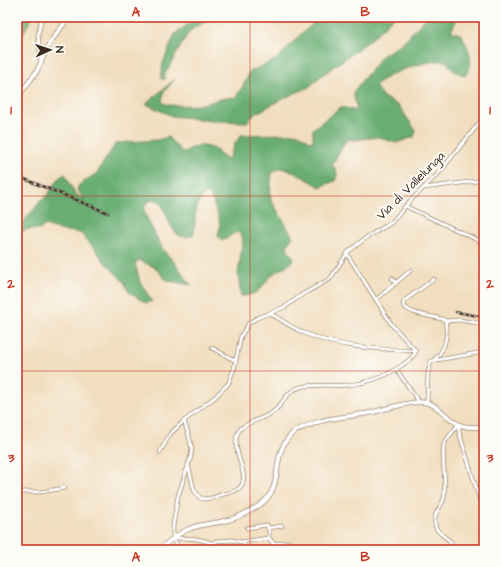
<svg xmlns="http://www.w3.org/2000/svg" width="501" height="567" font-family="'Architects Daughter',sans-serif">
	<rect width="100%" height="100%" fill="#fdfcf7"/>
	<filter id="ink" filterUnits="userSpaceOnUse"><feTurbulence type="fractalNoise" baseFrequency=".025" numOctaves="2"/><feDisplacementMap in="SourceGraphic" scale="8" xChannelSelector="R" yChannelSelector="G"/><feConvolveMatrix kernelMatrix="1 2 1 2 8 2 1 2 1" color-interpolation-filters="sRGB"/></filter>
	<filter id="wash" filterUnits="userSpaceOnUse"><feTurbulence type="fractalNoise" baseFrequency=".012" numOctaves="4" result="noise"/><feDisplacementMap in="SourceGraphic" scale="16" xChannelSelector="R" yChannelSelector="G"/><feGaussianBlur stdDeviation="0.9" result="paint"/><feColorMatrix in="noise" values="0 0 0 0 0 0 0 0 0 0 0 0 0 0 0 0 0 1.4 0 .05"/><feComposite in="paint" operator="in"/></filter>
	<g filter="url(#wash)">
		<rect width="100%" height="100%" fill="#f1debf"/>
		<g fill="#69ad72" stroke="#526c48">
			<polygon points="17,17 32,17 21,38 17,58"/>
			<polygon points="197,17 214,17 191,30 187,35 165,74 165,79 161,79 163,63 175,34"/>
			<path d="M321,17H394L370,40L321,76L309,87L280,100L255,114L247,122L218,121L172,116L146,104L175,79L164,92L162,101L164,103L168,105C177,105 188,106 197,105C210,104 221,96 235,98C241,90 246,82 249,72L277,59L300,35Z"/>
			<path d="M427,17H460L456,21L451,31L462,35C468,48 476,63 465,76L453,70L446,61C429,59 386,73 375,86L383,97L399,106L416,131L414,137L396,143L378,137L355,140L349,139L344,143L332,165C338,170 338,174 335,181L320,187C315,183 291,170 284,169C280,167 276,170 272,173L270,192L271,200L293,237C286,245 285,249 293,256L294,259C289,265 282,268 276,272C261,282 264,295 241,296L238,274L243,240L241,233L236,232L222,241L218,236L220,226L219,219L210,194L207,193C193,203 196,218 194,232L193,235C169,245 169,210 158,200C152,199 149,201 145,205L144,212L163,250L172,259L191,285L169,281L164,278L156,268L139,260L135,263L140,282L152,301L146,303L129,292L124,282L103,260L96,250L86,240L82,234L76,232L63,231L45,225L40,230C34,229 28,228 23,231L20,230L19,228L21,224L35,208L40,201L46,197L60,177L65,174L75,194L85,200L77,190L79,185L97,173L116,143L157,140L168,137L183,153L191,148L201,145L216,149L219,154L228,160L235,143L242,135L288,134C299,130 304,139 313,142V129L341,107L357,111L353,92L382,56L402,43Z"/>
		</g>
	</g>
	<g filter="url(#ink)">
		<g fill="none" stroke-linecap="round" stroke-linejoin="round">
			<defs>
				<g id="minor">
					<polyline points="41,61 38,35 42,17"/>
					<polyline points="424,188 484,180"/>
					<polyline points="405,206 484,243"/>
					<polyline points="347,254 392,325 416,351"/>
					<polyline points="392,278 396,283"/>
					<path d="M434,279L404,301L403,304C407,315 435,316 445,320C448,334 446,349 435,359"/>
					<polyline points="376,300 411,270"/>
					<path d="M270,313C281,320 292,328 304,333C339,348 378,349 416,351"/>
					<polyline points="446,321 459,320 484,324"/>
					<polyline points="212,348 236,361"/>
					<polyline points="396,369 419,402"/>
					<polyline points="427,402 428,373 431,361 484,352"/>
					<polyline points="459,425 459,432 484,514"/>
					<polyline points="160,452 170,434 184,421"/>
					<path d="M188,464L194,490L200,498C208,501 216,496 224,494C228,493 235,492 238,489C255,477 226,448 240,429C244,424 263,418 270,414C281,408 282,399 291,392C303,381 332,387 348,385C367,383 385,377 401,366C407,362 414,357 416,351"/>
					<polyline points="17,492 40,492 65,488"/>
					<polyline points="268,528 282,526"/>
					<path d="M173,538C191,538 209,538 222,550"/>
					<polyline points="268,538 271,540 273,544 289,542"/>
					<path d="M213,543L216,541L231,540L242,542L268,538C270,534 269,529 267,525L247,528"/>
					<polyline points="180,550 173,538 173,525 178,496 190,460 192,449 189,436 184,421 215,397 228,384 234,369 241,336 249,323 257,318 285,307 303,294 330,279 348,252 367,237 391,223 409,202 438,174 484,117"/>
					<path d="M451,550V542C445,536 436,533 435,524C433,512 442,507 444,498C447,480 441,461 444,444L447,439L458,425"/>
				</g>
				<g id="secondary">
					<polyline points="17,98 37,71 49,44 69,17"/>
					<path d="M159,550C168,542 178,533 189,529C200,524 213,524 224,521C237,519 249,512 260,505C287,485 268,455 293,433C301,427 312,424 321,421C337,417 353,416 369,413C384,410 414,399 428,403C433,404 437,408 441,411C459,426 460,428 484,427"/>
				</g>
			</defs>
			<use href="#minor" stroke="#96846e" stroke-width="4.5"/>
			<use href="#secondary" stroke="#96846e" stroke-width="5.5"/>
			<use href="#minor" stroke="#fff" stroke-width="3"/>
			<use href="#secondary" stroke="#fff" stroke-width="4"/>
			<defs>
				<g id="rail">
					<polyline points="17,176 108,213"/>
					<polyline points="456,312 484,317"/>
				</g>
			</defs>
			<use href="#rail" stroke="#3b2a1e" stroke-width="2.5"/>
			<use href="#rail" stroke="#fdfcf7" stroke-width="1" stroke-dasharray="3" stroke-linecap="butt"/>
		</g>
	</g>
	<path fill="none" stroke="#c8321e" stroke-width="1" stroke-opacity="0.55" d="M250,17V550M17,196H484M17,371H484"/>
	<g text-anchor="middle" stroke-width="4" stroke-linejoin="round" paint-order="stroke">
		<g font-size="13" fill="#3b2a1e" stroke="#fdfcf7">
			<text transform="translate(410 185) rotate(-45)" y="5">Via di Vallelunga</text>
		</g>
	</g>
	<rect width="501" height="567" fill="none" stroke="#fdfcf7" stroke-width="44"/>
	<g transform="translate(50 50) rotate(87)" stroke="#fdfcf7" stroke-width="3" paint-order="stroke">
	<path d="M0-3L7 15L0 10L-7 15Z" fill="#3b2a1e"/>
	<text y="-6" font-size="11" font-weight="bold" text-anchor="middle" fill="#3b2a1e">N</text>
	</g>
	<rect x="22" y="22" width="457" height="523" fill="none" stroke="#c8321e" stroke-width="1.5"/>
	<g font-size="13" text-anchor="middle" font-weight="bold" fill="#c8321e">
		<text x="136" y="16">A</text>
		<text x="365" y="16">B</text>
		<text x="11" y="114">1</text>
		<text x="490" y="114">1</text>
		<text x="11" y="288">2</text>
		<text x="490" y="288">2</text>
		<text x="11" y="462">3</text>
		<text x="490" y="462">3</text>
		<text x="136" y="561">A</text>
		<text x="365" y="561">B</text>
	</g>
</svg>
